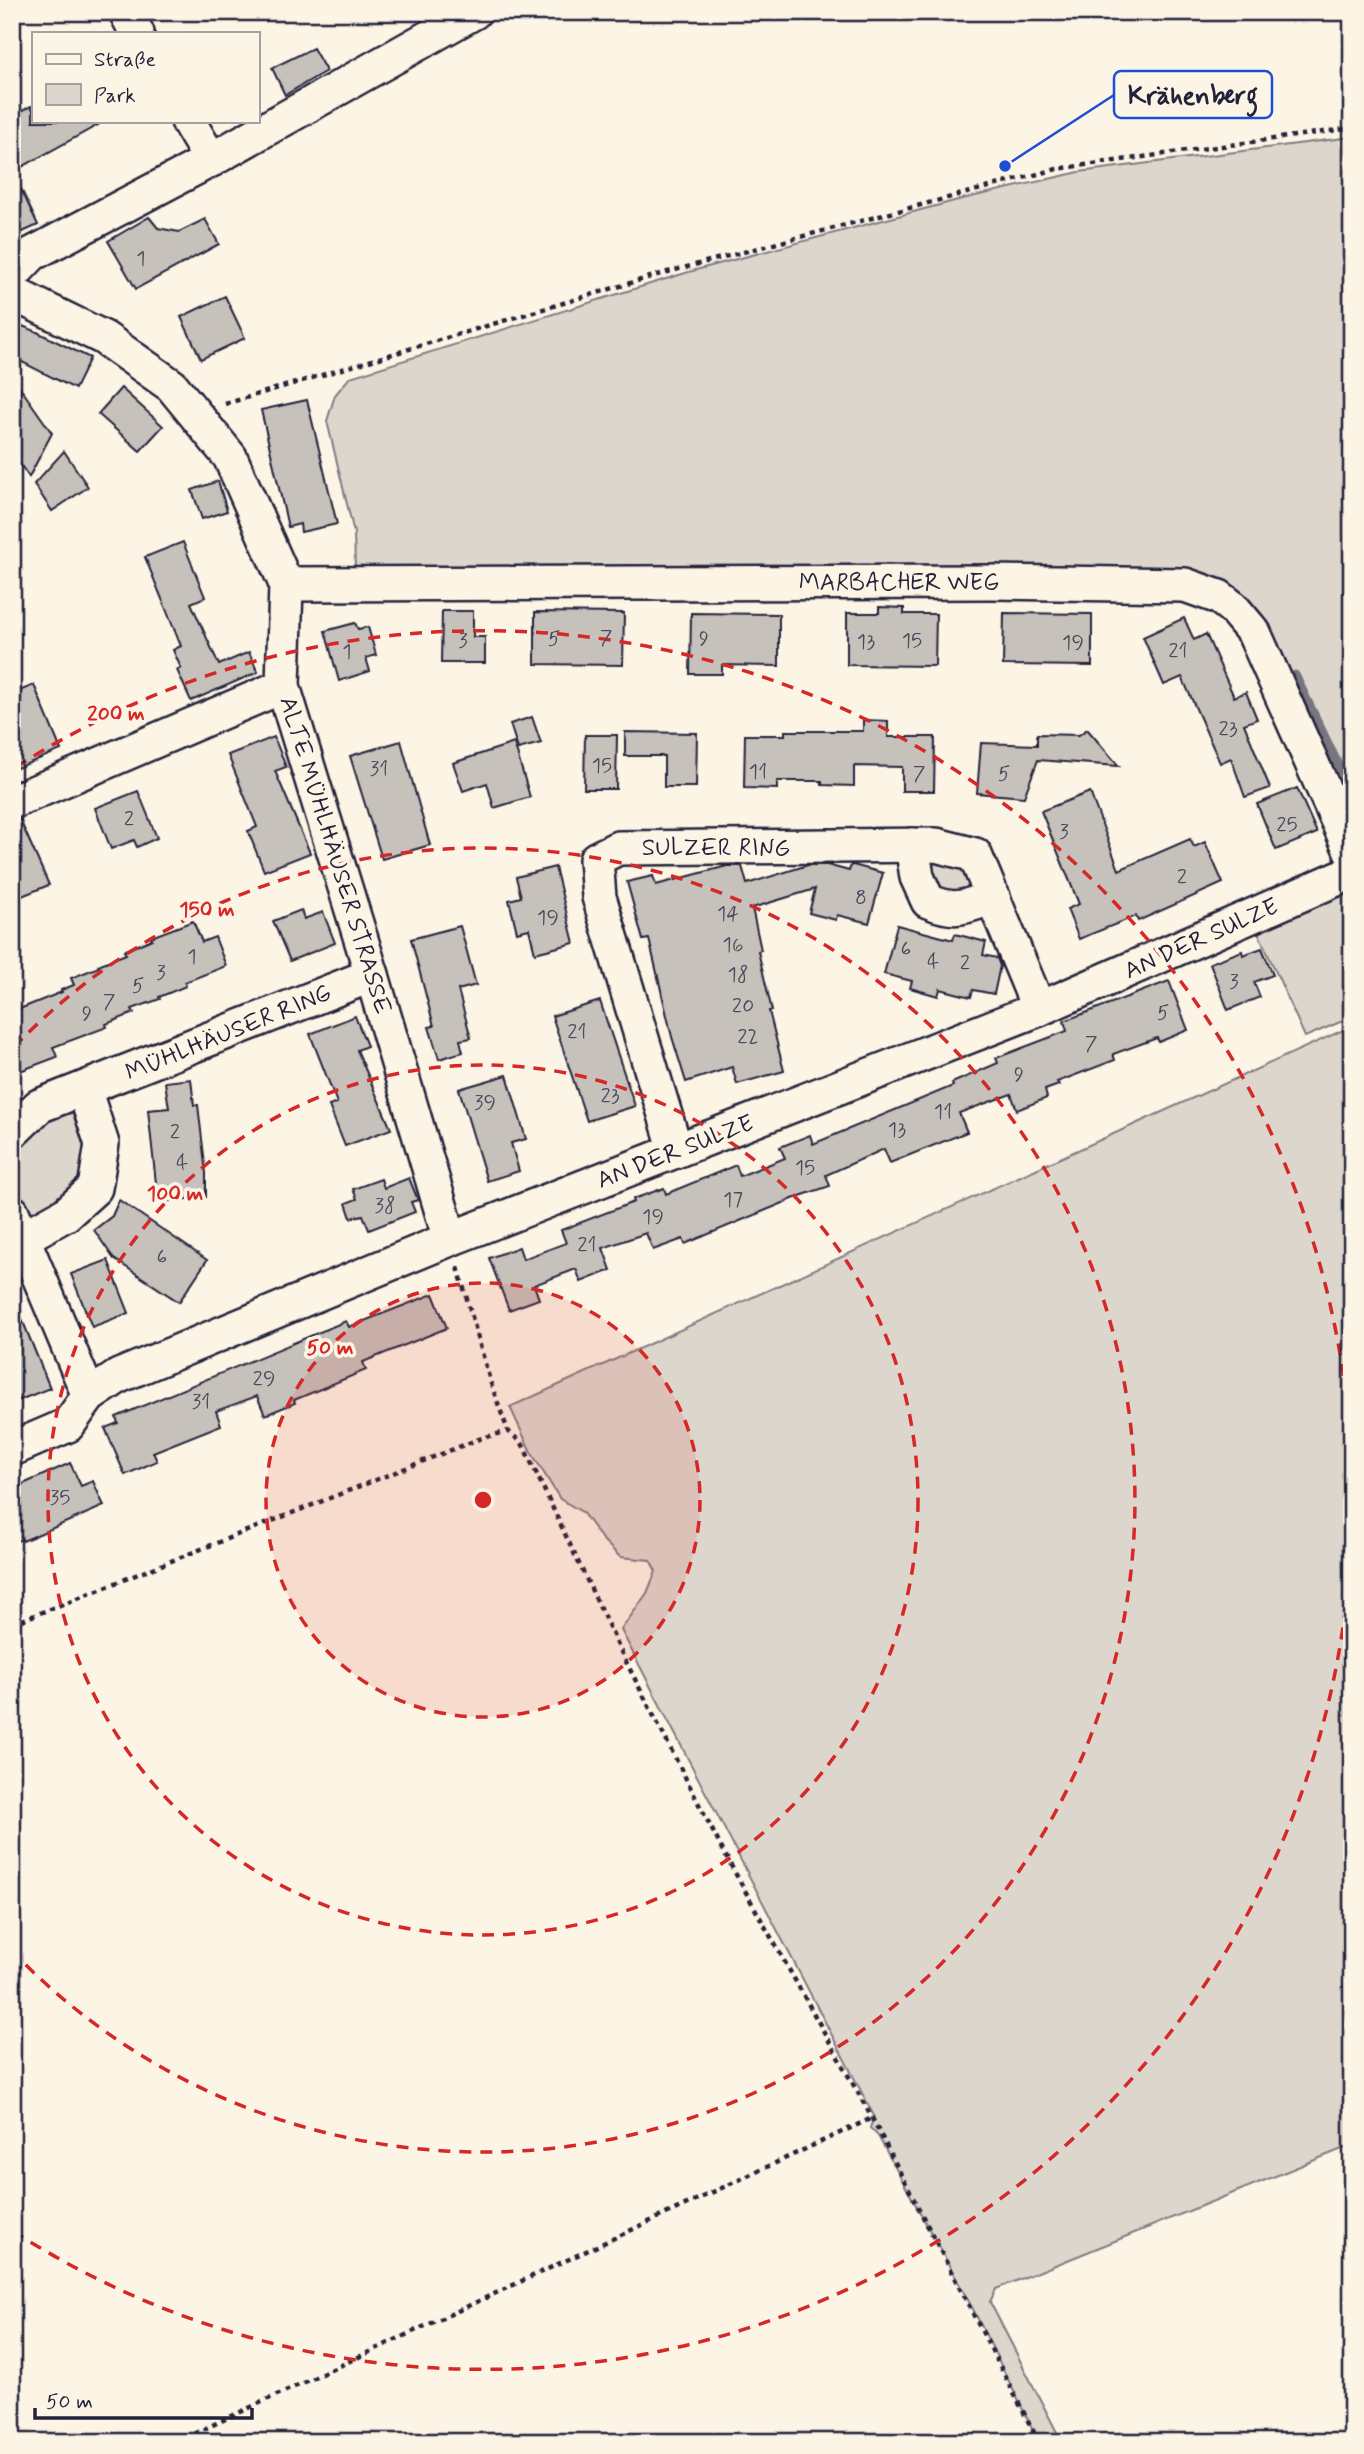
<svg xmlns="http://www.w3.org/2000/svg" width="1364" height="2454" font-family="Mynerve,sans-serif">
	<rect width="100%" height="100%" fill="#fcf5e5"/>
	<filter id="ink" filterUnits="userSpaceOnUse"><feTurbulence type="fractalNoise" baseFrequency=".0143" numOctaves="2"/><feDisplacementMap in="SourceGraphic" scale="14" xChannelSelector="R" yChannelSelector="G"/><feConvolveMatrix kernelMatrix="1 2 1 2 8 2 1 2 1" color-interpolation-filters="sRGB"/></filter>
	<g filter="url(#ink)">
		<g fill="#dcd6cc" stroke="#7f7c84" stroke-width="2">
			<polygon points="1352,137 1352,825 1284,676 1193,572 355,566 354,533 327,421 335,395 350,377 692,271 958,200 1079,172"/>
			<polygon points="936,845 975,855 993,897 964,907 917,877"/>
			<polygon points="1343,884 1352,905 1352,1017 1305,1037 1254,923"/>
			<polygon points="1352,1026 1352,2145 996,2289 990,2302 1062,2442 1039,2442 974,2311 878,2136 870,2128 874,2116 621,1630 647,1593 656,1571 650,1560 620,1557 602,1539 582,1512 560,1499 531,1452 510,1407"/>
			<path d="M77,1108L91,1139L78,1191L28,1220C18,1189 0,1150 31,1125C42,1117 63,1113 77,1108Z"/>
		</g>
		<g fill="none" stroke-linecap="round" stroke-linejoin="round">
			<polyline stroke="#78757e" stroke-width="9" points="1295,675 1352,793"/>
		</g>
		<g fill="#c6c1bb" stroke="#22223b" stroke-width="2">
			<polygon points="313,48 326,71 285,95 272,68"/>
			<polygon points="31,106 33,110 33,121 105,121 13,172 38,225 12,237 12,116"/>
			<polygon points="149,217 158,228 179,232 205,219 219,244 136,289 108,241"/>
			<polygon points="225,296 245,338 201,359 181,317"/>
			<polygon points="12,322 35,331 90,358 75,389 12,357"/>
			<polygon points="12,376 52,433 29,477 12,453"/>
			<polygon points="121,388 163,426 140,451 98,414"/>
			<polygon points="307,400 337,524 301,532 300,524 288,527 261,410"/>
			<polygon points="64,451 88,487 52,511 34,484"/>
			<polygon points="218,481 227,511 202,519 192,490"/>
			<polygon points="183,542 205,597 191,603 219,665 249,652 258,672 191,701 177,670 181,668 173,650 181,646 145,557"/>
			<polygon points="879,607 904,608 904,614 936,614 935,666 847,665 847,613 879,613"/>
			<polygon points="442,611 473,611 473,637 485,637 485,663 441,663"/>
			<polygon points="535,612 624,613 623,665 535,664"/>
			<polygon points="691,613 779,614 779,666 722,665 722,674 690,674"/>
			<polygon points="1004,613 1092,614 1092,666 1003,665"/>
			<polygon points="1184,618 1194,640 1206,634 1234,697 1246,692 1257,719 1244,724 1270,788 1245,797 1231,758 1220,763 1182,677 1164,685 1143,637"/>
			<polygon points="355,623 358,629 368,627 376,655 366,658 370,671 339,681 325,631"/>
			<polygon points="34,685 61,750 17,768 12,755 12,694"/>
			<polygon points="532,717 541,743 518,749 510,724"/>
			<polygon points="863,720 888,721 888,737 935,737 934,791 902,791 902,767 854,766 854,786 822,785 822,781 777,781 777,789 744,788 745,735 785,735 785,731 863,731"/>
			<polygon points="1087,729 1119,766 1038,760 1024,797 977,793 981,743 1037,745 1037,734 1079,735"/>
			<polygon points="625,732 697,733 696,787 664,787 664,756 625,756"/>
			<polygon points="585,735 617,735 616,789 584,789"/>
			<polygon points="274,737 286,767 275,771 310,853 264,871 248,831 257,827 228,755"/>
			<polygon points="401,741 430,845 382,859 350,756"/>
			<polygon points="514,743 530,797 494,808 487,783 463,791 453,763"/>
			<polygon points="1297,788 1317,833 1276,850 1257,804"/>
			<polygon points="138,791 157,838 137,847 134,840 111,849 95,808"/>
			<polygon points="1090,792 1119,870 1190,839 1194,847 1205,842 1223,883 1138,921 1136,916 1079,939 1067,909 1079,904 1041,811"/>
			<polygon points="20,820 49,885 12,900 12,821"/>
			<polygon points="808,865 827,865 849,871 851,865 853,865 883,873 869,923 837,915 836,920 809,913 815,889 752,908 761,950 758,951 772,1011 769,1011 784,1071 737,1084 732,1067 686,1082 672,1037 649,939 643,940 627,882 653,876 656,885 727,866 742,866 747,884"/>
			<polygon points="555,867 574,943 535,953 529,929 517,932 509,900 521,897 516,877"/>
			<polygon points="301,910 304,919 323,912 335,943 290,961 273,921"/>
			<polygon points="193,921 202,942 215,937 226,966 185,982 186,986 159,997 160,999 132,1009 134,1013 106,1024 107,1027 53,1047 57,1057 12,1074 12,1012 62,992 61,990 74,985 71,978 99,967 98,965 126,954 124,951 152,939 151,937"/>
			<polygon points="897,925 953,940 955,934 986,942 983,955 997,958 1000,966 994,994 973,990 971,997 940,989 938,996 910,988 912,981 884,974"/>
			<polygon points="460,926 476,985 458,990 471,1038 460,1040 463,1052 439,1059 429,1027 434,1026 411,939"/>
			<polygon points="1262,948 1273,975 1254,982 1260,997 1228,1010 1210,963 1242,951 1243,955"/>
			<polygon points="1169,981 1188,1030 1159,1042 1157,1038 1113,1054 1115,1060 1057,1082 1059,1085 1045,1090 1047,1098 1017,1110 1011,1094 959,1113 967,1132 890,1163 884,1149 826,1175 830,1186 800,1196 685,1244 683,1239 653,1250 646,1233 603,1248 611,1270 581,1282 576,1269 534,1285 539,1299 509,1310 489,1258 519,1247 523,1259 566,1243 561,1230 634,1202 633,1199 664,1188 666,1194 736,1165 740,1176 785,1158 780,1147 810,1135 813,1144 953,1086 952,1083 998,1063 996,1058 1067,1031 1064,1021"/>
			<polygon points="600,1001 635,1106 587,1121 552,1016"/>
			<polygon points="355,1016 367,1046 357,1050 391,1129 345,1146 329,1106 337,1103 310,1034"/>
			<polygon points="507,1075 526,1139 511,1143 519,1171 487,1181 459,1089"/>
			<polygon points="191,1079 194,1105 198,1105 206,1173 206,1197 158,1202 148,1110 169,1108 165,1082"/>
			<polygon points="409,1178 418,1200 411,1202 415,1212 369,1230 363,1215 351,1218 346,1203 357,1199 353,1189 381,1179 384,1188"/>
			<polygon points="119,1200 207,1260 179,1302 114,1259 94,1230 112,1216"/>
			<polygon points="108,1260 129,1313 92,1327 71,1274"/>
			<polygon points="433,1294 447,1328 363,1362 366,1370 294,1400 295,1403 265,1415 257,1396 216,1411 221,1425 153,1452 157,1461 125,1475 105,1428 118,1423 116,1417 346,1321 349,1327"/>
			<polygon points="13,1297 50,1388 12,1403 12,1298"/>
			<polygon points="70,1463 81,1486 93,1481 104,1506 23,1541 22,1539 12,1543 12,1489"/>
		</g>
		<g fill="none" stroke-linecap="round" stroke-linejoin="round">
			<defs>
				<g id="minor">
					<polyline points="126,12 137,33"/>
					<polyline points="188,121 211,160"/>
					<polyline points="12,275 32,254 211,160 474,12"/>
					<polyline points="12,293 104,338 172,386 230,457 286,584 283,686 372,975 450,1239"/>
					<polyline points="286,584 991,582 1185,585 1219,597 1233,608 1254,633 1352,853"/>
					<polyline points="12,802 283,686"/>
					<path d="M912,845L917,877L928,901C957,913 964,907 993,897"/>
					<polyline points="12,1132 39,1106 372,975"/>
					<polyline points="676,1151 599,897 596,859 618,848 936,845 975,855 1039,1009"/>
					<polyline points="12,1212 89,1396"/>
					<polyline points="23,1238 66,1214 95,1188 102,1144 84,1089"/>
					<polyline points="12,1449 68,1425 89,1396 119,1376 450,1239 1039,1009 1352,872"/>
				</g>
			</defs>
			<use href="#minor" stroke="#22223b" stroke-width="38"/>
			<g stroke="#22223b" stroke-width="4.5" stroke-dasharray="5 5" stroke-linecap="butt">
				<polyline points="225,404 664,273 1057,169 1352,128"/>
				<polyline points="458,1267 490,1381 508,1431 522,1443 619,1648 724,1853 872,2118 1039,2442"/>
				<polyline points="12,1624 479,1439 508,1431"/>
				<polyline points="176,2442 872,2118"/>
			</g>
			<use href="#minor" stroke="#fcf5e5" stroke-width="33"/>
		</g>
	</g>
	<circle cx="483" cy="1500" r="217" fill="#d62828" fill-opacity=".12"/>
	<g fill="none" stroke="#d62828" stroke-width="3.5" stroke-dasharray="12 9">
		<circle cx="483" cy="1500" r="217"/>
		<circle cx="483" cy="1500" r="435"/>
		<path d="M14 1047A652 652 0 1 1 14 1953"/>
		<path d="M1352 1523A869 869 0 0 1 16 2233M16 767A869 869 0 0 1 1352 1477"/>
	</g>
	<g text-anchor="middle" stroke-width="7" stroke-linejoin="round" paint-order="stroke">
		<g font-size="21" fill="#4b4a5b">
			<text x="141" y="265">1</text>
			<text x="606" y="644">7</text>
			<text x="554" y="645">5</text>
			<text x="704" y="645">9</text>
			<text x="463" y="647">3</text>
			<text x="912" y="647">15</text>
			<text x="866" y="648">13</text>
			<text x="1073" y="649">19</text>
			<text x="1178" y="657">21</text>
			<text x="347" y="658">1</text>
			<text x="1228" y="735">23</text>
			<text x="602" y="772">15</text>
			<text x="379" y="775">31</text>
			<text x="758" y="778">11</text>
			<text x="919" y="780">7</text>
			<text x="1004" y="780">5</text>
			<text x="129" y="825">2</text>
			<text x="1287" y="831">25</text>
			<text x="1064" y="838">3</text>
			<text x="1182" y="883">2</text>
			<text x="861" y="904">8</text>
			<text x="728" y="920">14</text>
			<text x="548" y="924">19</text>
			<text x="733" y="951">16</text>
			<text x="906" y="955">6</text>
			<text x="192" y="963">1</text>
			<text x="933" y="968">4</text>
			<text x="965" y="969">2</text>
			<text x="161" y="979">3</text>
			<text x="738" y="981">18</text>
			<text x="1234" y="988">3</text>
			<text x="138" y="992">5</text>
			<text x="109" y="1008">7</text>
			<text x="743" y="1012">20</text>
			<text x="1163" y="1019">5</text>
			<text x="87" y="1020">9</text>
			<text x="577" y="1038">21</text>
			<text x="748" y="1043">22</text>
			<text x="1091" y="1050">7</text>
			<text x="1019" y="1081">9</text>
			<text x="610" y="1102">23</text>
			<text x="485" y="1109">39</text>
			<text x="943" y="1118">11</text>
			<text x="897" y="1136">13</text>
			<text x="175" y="1138">2</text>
			<text x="182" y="1169">4</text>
			<text x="805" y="1174">15</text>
			<text x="733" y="1206">17</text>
			<text x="385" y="1212">38</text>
			<text x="653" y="1223">19</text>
			<text x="587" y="1251">21</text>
			<text x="162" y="1263">6</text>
			<text x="264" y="1385">29</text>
			<text x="201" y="1408">31</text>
			<text x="60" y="1504">35</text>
		</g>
		<g font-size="24" fill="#22223b" stroke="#fcf5e5">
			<text x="899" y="590">MARBACHER WEG</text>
			<text x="716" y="855">SULZER RING</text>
			<text transform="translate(336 855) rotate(73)" y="8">ALTE MÜHLHÄUSER STRASSE</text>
			<text transform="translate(1201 938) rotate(-24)" y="8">AN DER SULZE</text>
			<text transform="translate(228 1032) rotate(-22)" y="8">MÜHLHÄUSER RING</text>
			<text transform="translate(675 1151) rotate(-21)" y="8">AN DER SULZE</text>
		</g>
	</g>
	<circle cx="483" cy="1500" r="10" fill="#d62828" stroke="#fcf5e5" stroke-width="3.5"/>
	<g font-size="21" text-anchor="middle" font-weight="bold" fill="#d62828" stroke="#fcf5e5" stroke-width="7" stroke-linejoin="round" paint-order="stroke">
		<text x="116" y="720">200 m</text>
		<text x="207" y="916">150 m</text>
		<text x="175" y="1200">100 m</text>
		<text x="330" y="1354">50 m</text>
	</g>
	<path fill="none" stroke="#1d4ed8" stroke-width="2.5" d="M1005 166L1114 95"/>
	<circle fill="#1d4ed8" stroke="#fcf5e5" stroke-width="2.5" cx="1005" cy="166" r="7"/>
	<rect fill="#fcf5e5" stroke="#1d4ed8" stroke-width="2.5" x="1114" y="71" width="158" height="47" rx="7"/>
	<g font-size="26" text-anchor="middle" font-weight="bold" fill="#22223b">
		<text x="1193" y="104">Krähenberg</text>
	</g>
	<rect width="1364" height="2454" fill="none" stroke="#fcf5e5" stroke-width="42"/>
	<rect x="21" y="21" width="1322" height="2412" fill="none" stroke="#22223b" stroke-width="2.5" filter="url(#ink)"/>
	<rect x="32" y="32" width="228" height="91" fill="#fcf5e5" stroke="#a5a1a1" stroke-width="2"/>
	<rect x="46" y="54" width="35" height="10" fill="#fcf5e5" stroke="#a5a1a1" stroke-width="2"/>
	<text x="94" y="66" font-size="21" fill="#22223b">Straße</text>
	<rect x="46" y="84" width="35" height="21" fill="#dcd6cc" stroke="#a5a1a1" stroke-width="2"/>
	<text x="94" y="102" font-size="21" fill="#22223b">Park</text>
	<path d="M35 2408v10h217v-10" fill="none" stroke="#22223b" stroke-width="3.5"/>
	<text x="46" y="2408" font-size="21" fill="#22223b" stroke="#fcf5e5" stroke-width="5" paint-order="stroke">50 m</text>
</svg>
